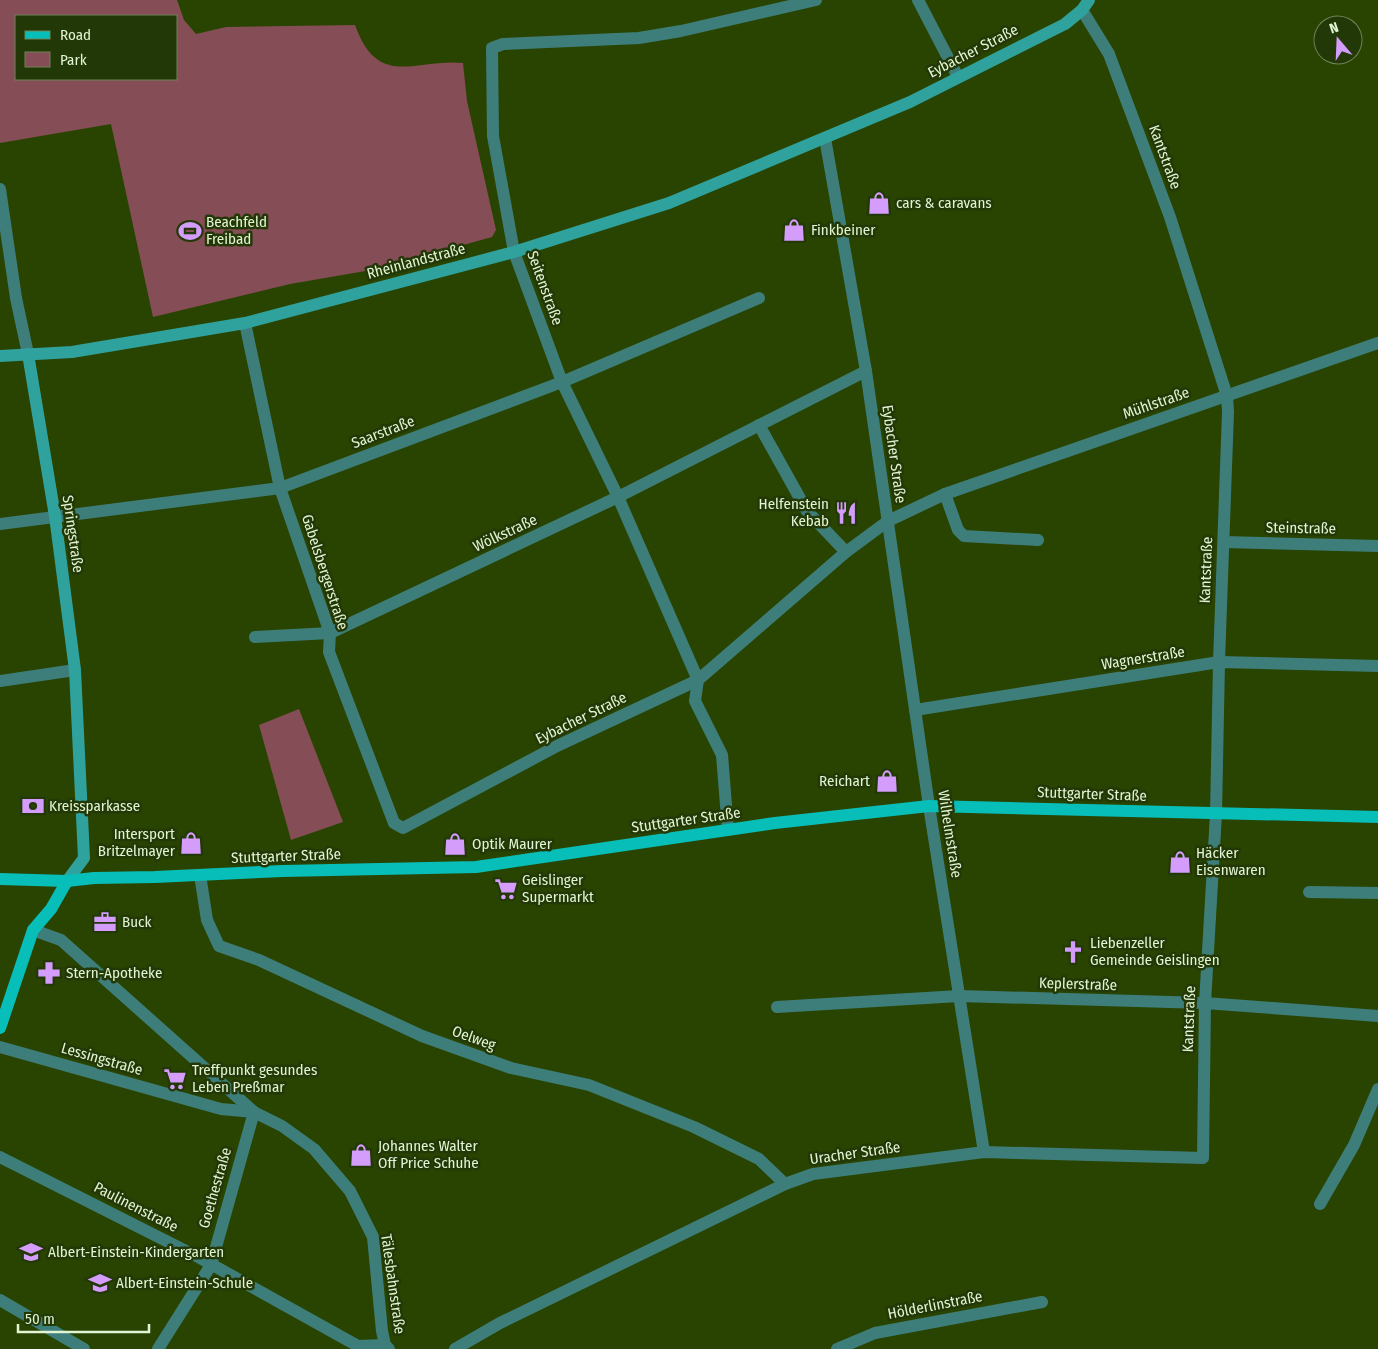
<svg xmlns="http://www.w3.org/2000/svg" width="1378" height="1349" font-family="'Fira Sans Condensed',sans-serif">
	<rect width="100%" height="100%" fill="#294400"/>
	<g fill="#854d56" fill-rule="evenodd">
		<path d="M0,0H177L184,20L196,34L226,27L355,25C378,90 416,58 463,63L467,101L496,230L492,237L377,269L290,284L153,317L111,124L0,143ZM176,16V79H16V16Z"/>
		<polygon points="299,709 343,822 291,840 259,725"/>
	</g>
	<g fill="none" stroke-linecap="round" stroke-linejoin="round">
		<g stroke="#3e7e7a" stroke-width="12">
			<polyline points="918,0 958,77"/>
			<polyline points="825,138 866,371 929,806 984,1152"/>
			<polyline points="0,189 16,298 28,354"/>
			<polyline points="245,323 280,488 330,633 329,652 394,823 403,828 557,746 698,680 846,552 888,521 945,494 1378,343"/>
			<polyline points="759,425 807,511 846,552"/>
			<polyline points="945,494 958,530 964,536 1038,540"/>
			<polyline points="0,524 280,488 562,382 759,298"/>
			<polyline points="1224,542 1378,546"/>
			<polyline points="255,637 330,633 618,497 866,371"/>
			<polyline points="0,681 75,670"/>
			<polyline points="915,710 1219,662 1378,666"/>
			<polyline points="728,830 722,755 695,701 698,680 618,497 562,382 514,252 493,136 492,48 503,44 639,38 681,31 816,0"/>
			<polyline points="200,875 207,920 219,946 259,960 422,1036 511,1068 589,1085 694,1127 759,1159 785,1184"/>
			<polyline points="1309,892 1378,893"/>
			<polyline points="33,930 61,940 254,1112 282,1126 314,1149 350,1191 373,1237 382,1331 385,1345 383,1349"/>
			<polyline points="777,1007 959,996 1205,1003 1378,1016"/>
			<polyline points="0,1047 221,1109 254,1112"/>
			<polyline points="0,1157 200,1258 358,1346 385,1345 389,1349"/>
			<polyline points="1320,1204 1354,1145 1378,1089"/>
			<polyline points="0,1300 84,1349"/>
			<polyline points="158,1349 211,1265 254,1112"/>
			<polyline points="455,1349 500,1323 785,1184 813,1174 984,1152 1203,1158 1205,1003 1216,814 1219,662 1228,412 1227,396 1170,217 1109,54 1082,10"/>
			<polyline points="837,1349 875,1333 1042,1302"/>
		</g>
		<g stroke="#30a29d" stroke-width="12">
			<polyline points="28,354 55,516 75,670 84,858 67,881"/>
			<polyline points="0,356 72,352 245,323 514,252 669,203 910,102 1065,24 1082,10 1089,0"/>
		</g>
		<g stroke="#08beb8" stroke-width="12">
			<polyline points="0,879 67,881 94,878 155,877 283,871 476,867 775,823 929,806 1378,817"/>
			<polyline points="0,1028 33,930 51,909 67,881"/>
		</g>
	</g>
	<defs>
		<symbol id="shop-bare" viewBox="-9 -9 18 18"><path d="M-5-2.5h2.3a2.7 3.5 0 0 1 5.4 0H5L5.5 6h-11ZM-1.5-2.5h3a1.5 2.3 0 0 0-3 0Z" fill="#d49cfb" stroke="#233807" stroke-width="2.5" paint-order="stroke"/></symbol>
		<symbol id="stadium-bare" viewBox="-9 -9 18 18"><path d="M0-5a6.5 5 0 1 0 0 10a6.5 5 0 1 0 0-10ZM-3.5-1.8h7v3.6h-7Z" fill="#d49cfb" stroke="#233807" stroke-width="2.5" paint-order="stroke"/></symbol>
		<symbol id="restaurant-bare" viewBox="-9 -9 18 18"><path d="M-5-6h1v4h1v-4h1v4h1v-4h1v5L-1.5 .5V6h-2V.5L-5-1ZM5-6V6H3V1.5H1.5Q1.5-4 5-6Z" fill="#d49cfb" stroke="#233807" stroke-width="2.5" paint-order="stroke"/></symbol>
		<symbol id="bank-bare" viewBox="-9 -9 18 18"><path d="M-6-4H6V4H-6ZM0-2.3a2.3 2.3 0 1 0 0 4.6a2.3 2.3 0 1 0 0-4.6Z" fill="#d49cfb" stroke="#233807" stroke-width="2.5" paint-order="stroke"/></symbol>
		<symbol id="supermarket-bare" viewBox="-9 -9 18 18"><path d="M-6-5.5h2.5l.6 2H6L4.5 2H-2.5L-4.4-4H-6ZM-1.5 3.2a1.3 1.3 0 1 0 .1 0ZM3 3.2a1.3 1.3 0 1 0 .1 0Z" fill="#d49cfb" stroke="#233807" stroke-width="2.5" paint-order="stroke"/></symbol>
		<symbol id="office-bare" viewBox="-9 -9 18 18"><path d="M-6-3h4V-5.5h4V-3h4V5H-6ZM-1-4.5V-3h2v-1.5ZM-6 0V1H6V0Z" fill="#d49cfb" stroke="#233807" stroke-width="2.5" paint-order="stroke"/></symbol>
		<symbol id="church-bare" viewBox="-9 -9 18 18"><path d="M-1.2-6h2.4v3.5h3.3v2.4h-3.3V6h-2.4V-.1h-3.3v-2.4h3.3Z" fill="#d49cfb" stroke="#233807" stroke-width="2.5" paint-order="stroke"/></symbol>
		<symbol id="pharmacy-bare" viewBox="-9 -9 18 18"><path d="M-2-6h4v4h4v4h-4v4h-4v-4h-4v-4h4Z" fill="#d49cfb" stroke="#233807" stroke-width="2.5" paint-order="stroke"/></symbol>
		<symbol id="school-bare" viewBox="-9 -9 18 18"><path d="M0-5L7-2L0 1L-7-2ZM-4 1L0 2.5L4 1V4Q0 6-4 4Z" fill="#d49cfb" stroke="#233807" stroke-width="2.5" paint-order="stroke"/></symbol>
	</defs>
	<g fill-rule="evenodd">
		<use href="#shop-bare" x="863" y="187" width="32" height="32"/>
		<use href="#shop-bare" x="778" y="214" width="32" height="32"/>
		<use href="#stadium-bare" x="174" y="215" width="32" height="32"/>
		<use href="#restaurant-bare" x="830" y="497" width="32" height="32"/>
		<use href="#shop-bare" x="871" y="765" width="32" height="32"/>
		<use href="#bank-bare" x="17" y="790" width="32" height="32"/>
		<use href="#shop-bare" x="175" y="827" width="32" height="32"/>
		<use href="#shop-bare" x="439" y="828" width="32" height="32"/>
		<use href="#shop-bare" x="1164" y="846" width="32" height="32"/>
		<use href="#supermarket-bare" x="490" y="873" width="32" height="32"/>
		<use href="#office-bare" x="89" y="906" width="32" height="32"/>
		<use href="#church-bare" x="1057" y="936" width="32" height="32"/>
		<use href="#pharmacy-bare" x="33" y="957" width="32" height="32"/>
		<use href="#supermarket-bare" x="159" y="1063" width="32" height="32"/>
		<use href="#shop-bare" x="345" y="1139" width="32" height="32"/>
		<use href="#school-bare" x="15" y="1236" width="32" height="32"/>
		<use href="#school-bare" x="84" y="1267" width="32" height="32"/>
	</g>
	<g text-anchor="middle" stroke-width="5" stroke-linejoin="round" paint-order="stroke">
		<g font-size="15" fill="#e2f4d3" stroke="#233807">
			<text transform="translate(973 51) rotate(-27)" y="5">Eybacher Straße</text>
			<text transform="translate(1165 157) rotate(70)" y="5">Kantstraße</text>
			<text transform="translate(416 261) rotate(-15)" y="5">Rheinlandstraße</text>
			<text transform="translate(545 288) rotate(70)" y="5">Seitenstraße</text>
			<text transform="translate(1156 403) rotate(-19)" y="5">Mühlstraße</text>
			<text transform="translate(383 432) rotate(-21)" y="5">Saarstraße</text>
			<text transform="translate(894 454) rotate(82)" y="5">Eybacher Straße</text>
			<text transform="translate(1301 528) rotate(1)" y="5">Steinstraße</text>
			<text transform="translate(505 533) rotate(-25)" y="5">Wölkstraße</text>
			<text transform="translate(73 534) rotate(82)" y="5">Springstraße</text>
			<text transform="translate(1206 570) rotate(-88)" y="5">Kantstraße</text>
			<text transform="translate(325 572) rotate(72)" y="5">Gabelsbergerstraße</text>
			<text transform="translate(1143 658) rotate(-9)" y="5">Wagnerstraße</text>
			<text transform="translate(581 718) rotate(-26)" y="5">Eybacher Straße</text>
			<text transform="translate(1092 794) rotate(2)" y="5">Stuttgarter Straße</text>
			<text transform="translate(686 820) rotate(-8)" y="5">Stuttgarter Straße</text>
			<text transform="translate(950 834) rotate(81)" y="5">Wilhelmstraße</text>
			<text transform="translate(286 856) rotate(-2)" y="5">Stuttgarter Straße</text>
			<text transform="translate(1078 984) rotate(2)" y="5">Keplerstraße</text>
			<text transform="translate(1189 1019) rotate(-88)" y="5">Kantstraße</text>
			<text transform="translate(474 1038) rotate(20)" y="5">Oelweg</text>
			<text transform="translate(102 1059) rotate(16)" y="5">Lessingstraße</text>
			<text transform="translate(855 1153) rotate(-8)" y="5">Uracher Straße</text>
			<text transform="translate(215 1188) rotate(-74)" y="5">Goethestraße</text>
			<text transform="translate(136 1207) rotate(27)" y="5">Paulinenstraße</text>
			<text transform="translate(393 1284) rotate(82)" y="5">Tälesbahnstraße</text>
			<text transform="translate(935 1305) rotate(-11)" y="5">Hölderlinstraße</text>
		</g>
		<g font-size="15" fill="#e2f4d3" stroke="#233807" text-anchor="start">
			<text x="896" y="208">cars &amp; caravans</text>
			<text x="206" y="227">Beachfeld<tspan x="206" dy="17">Freibad</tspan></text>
			<text x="811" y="235">Finkbeiner</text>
			<text x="829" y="509" text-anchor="end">Helfenstein<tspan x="829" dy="17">Kebab</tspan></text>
			<text x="870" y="786" text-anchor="end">Reichart</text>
			<text x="49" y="811">Kreissparkasse</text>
			<text x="175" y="839" text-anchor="end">Intersport<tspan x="175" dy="17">Britzelmayer</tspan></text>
			<text x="472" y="849">Optik Maurer</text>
			<text x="1196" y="858">Häcker<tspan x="1196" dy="17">Eisenwaren</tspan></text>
			<text x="522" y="885">Geislinger<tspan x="522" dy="17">Supermarkt</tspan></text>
			<text x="122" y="927">Buck</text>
			<text x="1090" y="948">Liebenzeller<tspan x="1090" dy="17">Gemeinde Geislingen</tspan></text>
			<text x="66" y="978">Stern-Apotheke</text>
			<text x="192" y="1075">Treffpunkt gesundes<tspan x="192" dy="17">Leben Preßmar</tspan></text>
			<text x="378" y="1151">Johannes Walter<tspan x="378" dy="17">Off Price Schuhe</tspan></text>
			<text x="48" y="1257">Albert-Einstein-Kindergarten</text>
			<text x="116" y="1288">Albert-Einstein-Schule</text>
		</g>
	</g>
	<rect x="15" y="15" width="162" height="65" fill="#233807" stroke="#6f8359"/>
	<rect x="25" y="31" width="25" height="8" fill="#08beb8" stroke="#6f8359"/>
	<text x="60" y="40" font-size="15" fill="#e2f4d3">Road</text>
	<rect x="25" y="52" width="25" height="15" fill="#854d56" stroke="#6f8359"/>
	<text x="60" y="65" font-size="15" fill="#e2f4d3">Park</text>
	<g transform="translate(1338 40) rotate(341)"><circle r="24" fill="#233807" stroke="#6f8359"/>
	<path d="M0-4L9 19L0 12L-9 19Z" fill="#d49cfb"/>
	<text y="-8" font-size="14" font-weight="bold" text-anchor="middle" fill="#e2f4d3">N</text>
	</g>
	<path d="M18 1324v8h131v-8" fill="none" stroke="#e2f4d3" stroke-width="2.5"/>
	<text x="25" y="1324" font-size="15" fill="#e2f4d3" stroke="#233807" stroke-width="4" paint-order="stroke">50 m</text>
</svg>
